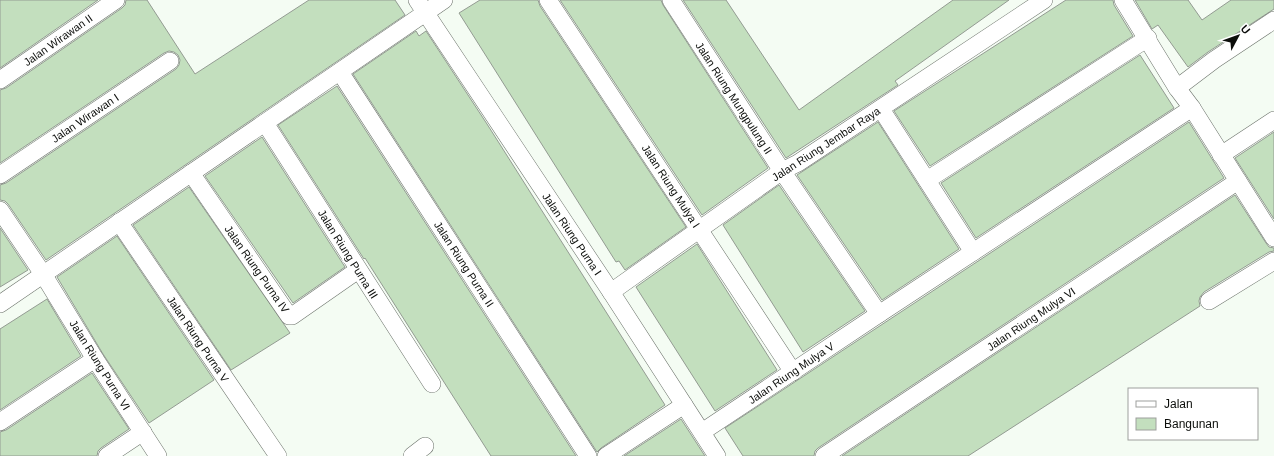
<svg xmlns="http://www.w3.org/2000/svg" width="1274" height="456" font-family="Arial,sans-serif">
	<rect width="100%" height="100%" fill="#f4fcf3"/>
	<g fill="#c3dfbe" stroke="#939b92">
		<polygon points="0,0 98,0 0,68"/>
		<polygon points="126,0 147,0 195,74 309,0 395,0 405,15 46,260 8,204 5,201 0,200 0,185 6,183 176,69 179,65 180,60 178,55 174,52 169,51 164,53 0,163 0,90 6,88 122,8 125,5"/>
		<polygon points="480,0 538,0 540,6 686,227 625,270 619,261 616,262 459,13"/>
		<polygon points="560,0 661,0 663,5 768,168 702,215"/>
		<polygon points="683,0 726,0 799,110 953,0 1009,0 895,81 898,85 786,158"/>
		<polygon points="1066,0 1113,0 1114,5 1133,36 930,166 894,111"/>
		<polygon points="1135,0 1188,0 1202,20 1231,0 1274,0 1274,9 1208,52 1188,67 1158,25 1152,29"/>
		<polygon points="416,31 419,36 426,31 487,124 665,405 601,448 597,452 353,74"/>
		<polygon points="1140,55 1174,108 976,238 941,183"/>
		<polygon points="337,86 576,456 491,456 365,258 364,259 278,125"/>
		<polygon points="878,122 959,249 882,300 797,175"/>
		<polygon points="1189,122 1224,178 818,448 815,451 814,456 743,456 725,428"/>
		<polygon points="1274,132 1274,219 1235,158"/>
		<polygon points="262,137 345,267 293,303 205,176"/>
		<polygon points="779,185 865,311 803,352 723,225"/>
		<polygon points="189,187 290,333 231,370 133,225"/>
		<polygon points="1235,195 1266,243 1269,247 1274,248 1274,251 1269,252 1204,292 1200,297 1199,301 1200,306 968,456 842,456"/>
		<polygon points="0,228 28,270 0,287"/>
		<polygon points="117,236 214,380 149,423 103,354 57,277"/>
		<polygon points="697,244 777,370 715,411 636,287"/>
		<polygon points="47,299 81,356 0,410 0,329"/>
		<polygon points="92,373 129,429 101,448 98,451 97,456 0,456 0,432 6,430"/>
		<polygon points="681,419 705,456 624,456"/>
	</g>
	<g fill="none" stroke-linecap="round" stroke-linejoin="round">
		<defs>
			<g id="minor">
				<polyline points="417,0 611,292 717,456"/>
				<polyline points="548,0 793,372"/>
				<polyline points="671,0 782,171 879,314"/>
				<polyline points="1123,0 1177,88 1192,108 1274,238"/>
				<polyline points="340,72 588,456"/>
				<polyline points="0,80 116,0"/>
				<polyline points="1177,88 1214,60 1274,20"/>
				<polyline points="881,109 973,252"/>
				<polyline points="265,123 432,384"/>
				<polyline points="1221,155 1274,120"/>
				<polyline points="191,173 289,316 292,316 358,270"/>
				<polyline points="0,175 170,61"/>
				<polyline points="927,180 1148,38"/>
				<polyline points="0,210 43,274 95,359 158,456"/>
				<polyline points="119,222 278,456"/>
				<polyline points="611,292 782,171 798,163 1044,0"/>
				<polyline points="1209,301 1274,261"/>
				<polyline points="0,304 444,0"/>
				<polyline points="0,422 95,359"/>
				<polyline points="702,432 879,314 1192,108"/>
				<polyline points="107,456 143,432"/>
				<polyline points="412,456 425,446"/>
				<polyline points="606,456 684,405"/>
				<polyline points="824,456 1238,181"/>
			</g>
		</defs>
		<use href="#minor" stroke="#6c736b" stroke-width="18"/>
		<use href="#minor" stroke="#fff" stroke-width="17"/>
	</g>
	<g text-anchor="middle" stroke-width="4" stroke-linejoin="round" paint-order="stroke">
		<g font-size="11" fill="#0c0e0b" stroke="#fff">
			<text transform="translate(58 40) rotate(-35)" y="4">Jalan Wirawan II</text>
			<text transform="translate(734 98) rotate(57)" y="4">Jalan Riung Mungpulung II</text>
			<text transform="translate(85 118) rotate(-34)" y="4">Jalan Wirawan I</text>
			<text transform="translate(826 144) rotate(-33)" y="4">Jalan Riung Jembar Raya</text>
			<text transform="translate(671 186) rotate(57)" y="4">Jalan Riung Mulya I</text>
			<text transform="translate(572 234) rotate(56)" y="4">Jalan Riung Purna I</text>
			<text transform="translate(348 254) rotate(58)" y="4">Jalan Riung Purna III</text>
			<text transform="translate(464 264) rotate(57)" y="4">Jalan Riung Purna II</text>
			<text transform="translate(257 269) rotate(55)" y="4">Jalan Riung Purna IV</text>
			<text transform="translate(1031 319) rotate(-34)" y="4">Jalan Riung Mulya VI</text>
			<text transform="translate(198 339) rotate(56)" y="4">Jalan Riung Purna V</text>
			<text transform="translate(100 365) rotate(58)" y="4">Jalan Riung Purna VI</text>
			<text transform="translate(791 373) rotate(-34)" y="4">Jalan Riung Mulya V</text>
		</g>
	</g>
	<rect x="1128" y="388" width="130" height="52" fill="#ffffff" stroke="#9e9f9d"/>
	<rect x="1136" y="401" width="20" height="6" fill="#ffffff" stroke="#9e9f9d"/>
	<text x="1164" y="408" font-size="12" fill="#0c0e0b">Jalan</text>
	<rect x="1136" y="418" width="20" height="12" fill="#c3dfbe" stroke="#9e9f9d"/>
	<text x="1164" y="428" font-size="12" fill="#0c0e0b">Bangunan</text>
	<g transform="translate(1238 36) rotate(49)" stroke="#ffffff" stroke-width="3" paint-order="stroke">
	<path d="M0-3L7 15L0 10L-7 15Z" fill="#0c0e0b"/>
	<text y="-6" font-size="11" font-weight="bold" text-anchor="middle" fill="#0c0e0b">U</text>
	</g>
</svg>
